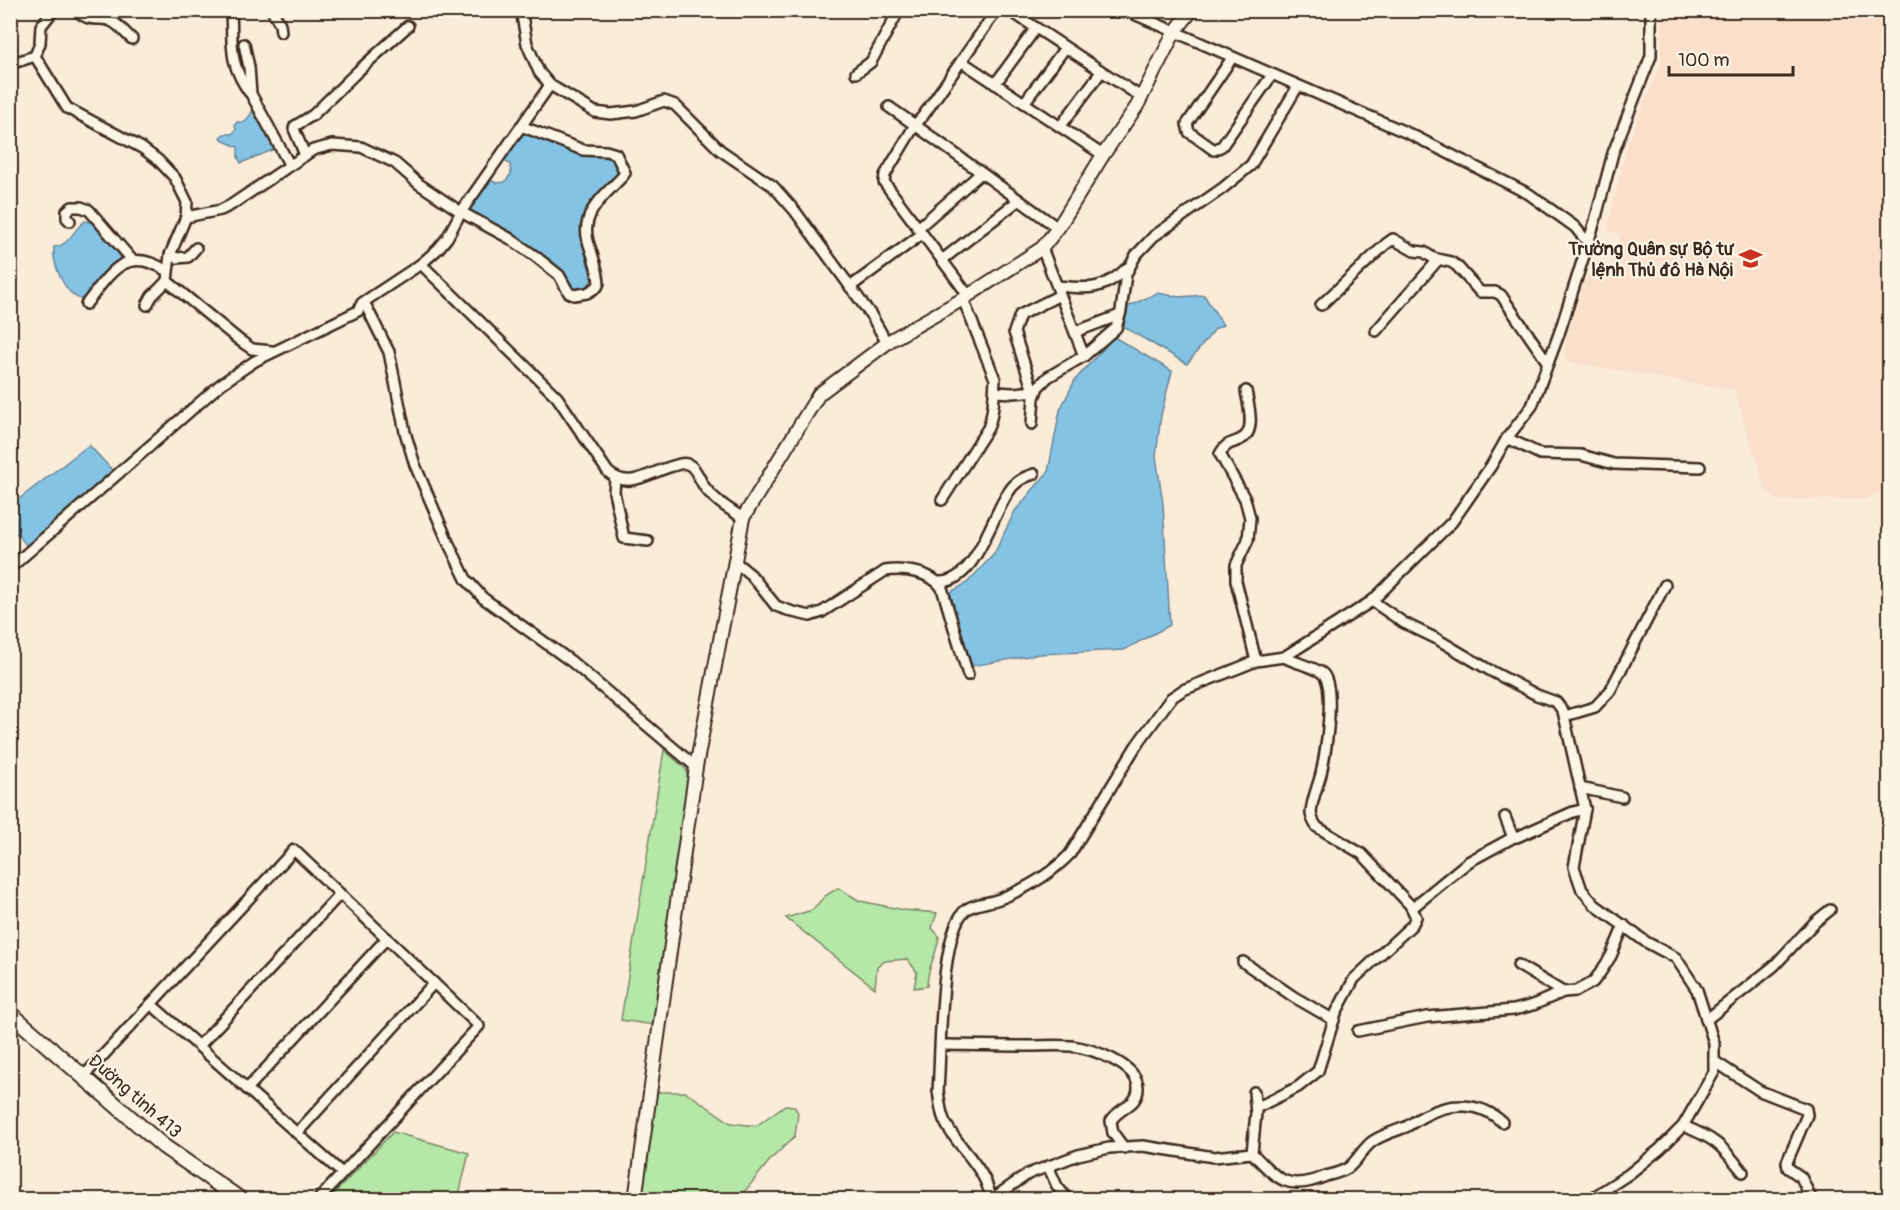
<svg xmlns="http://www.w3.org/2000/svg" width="1900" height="1210" font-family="Pangolin,sans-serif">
	<rect width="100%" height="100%" fill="#fbebd9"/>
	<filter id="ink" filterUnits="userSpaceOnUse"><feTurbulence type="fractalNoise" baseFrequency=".0167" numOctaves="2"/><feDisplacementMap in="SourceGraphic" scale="12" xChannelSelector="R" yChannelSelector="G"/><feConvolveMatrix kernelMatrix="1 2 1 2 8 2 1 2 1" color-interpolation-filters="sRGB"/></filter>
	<g filter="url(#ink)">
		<polygon fill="#fae0ca" points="1660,11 1889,11 1890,486 1866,499 1778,500 1766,490 1734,390 1566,362 1564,352 1569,330 1587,276 1611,265 1620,235 1608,230 1611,212 1627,146 1661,63 1662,26"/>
		<g fill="#b4e7a8" stroke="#788863" stroke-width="1.5">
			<polygon points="664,750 686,769 690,786 654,1025 621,1020"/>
			<path d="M838,888L860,901L904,910L937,913L932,928L939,936C937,956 927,966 927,986L914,988L917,972L907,959L885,961L877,967L875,988L786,918L812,910L825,896Z"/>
			<polygon points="655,1092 686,1092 731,1123 756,1126 785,1105 794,1106 798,1113 795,1136 771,1159 745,1191 749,1199 670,1200 668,1198 647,1199 641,1191"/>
			<polygon points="393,1132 469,1153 458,1199 329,1199"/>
		</g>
		<g fill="#85c3e5" stroke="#678695" stroke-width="1.5">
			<polygon points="253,111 275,149 241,163 238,157 238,147 226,142 220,137 224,134 232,134 236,130 235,125 237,122 245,122"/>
			<path d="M523,129L612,155L620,173C574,219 575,216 592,279L588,286L574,293L561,275L466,209L487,178L496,183L505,182L511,174L510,164L501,159Z"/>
			<path d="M85,221L94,223L122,256L102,276L84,300C65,297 52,264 54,247C70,246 73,229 85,221Z"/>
			<polygon points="1157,293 1179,297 1204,295 1223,325 1215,329 1187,364 1124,327 1127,307"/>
			<polygon points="1114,337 1172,371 1161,415 1156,456 1163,504 1170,625 1124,650 1040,654 972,666 949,593 967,583 994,554 1015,511 1048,472 1060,410 1075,380"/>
			<polygon points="89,445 113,471 28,547 11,527 10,506"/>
		</g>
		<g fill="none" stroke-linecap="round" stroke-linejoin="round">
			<defs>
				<g id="minor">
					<path d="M76,10C93,26 99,14 113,22C120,26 126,34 132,39"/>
					<path d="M231,10C233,45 228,62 249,92"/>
					<polyline points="272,10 280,24 281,32"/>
					<polyline points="521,10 527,44 539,72 550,85 595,112 611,114 636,111 664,101 675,105 720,150 773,186 795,211 871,315 887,343"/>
					<polyline points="999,10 994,14 923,116 915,125 1058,228"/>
					<polyline points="1009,10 1141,97"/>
					<polyline points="1125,10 1412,135 1529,194 1575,227 1588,243"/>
					<polyline points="244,44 249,67 251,94 289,164"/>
					<polyline points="35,56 67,108 142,148 158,160 175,178 187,202 186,217 170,255 167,281 239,340 252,349 272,351"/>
					<polyline points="35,56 40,43 41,26 54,10"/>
					<polyline points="1232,58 1187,124 1189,132 1214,150 1222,146 1272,75"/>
					<polyline points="961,61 1103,155"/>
					<polyline points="10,64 35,56"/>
					<polyline points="856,73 871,62 899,10"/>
					<polyline points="995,84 1036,28"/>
					<polyline points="1024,103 1065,48"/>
					<polyline points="889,107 915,125 885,175 884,182 968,295"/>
					<polyline points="1060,127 1101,72"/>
					<polyline points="305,155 294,129 295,126 313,115 358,71 408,26"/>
					<path d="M186,217L221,210L231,205L313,150L332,145L361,147L395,163L419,184L461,212L509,238L535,256L559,275L569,293L574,295L587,293L597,287L599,283C598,268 592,255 588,241C580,213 605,195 622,177L625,173L616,154L606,151L583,150L521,126"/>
					<polyline points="70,221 67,218 67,211 72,207 81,207 89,210 133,261"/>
					<polyline points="918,228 981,173"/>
					<polyline points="1042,248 1084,356"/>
					<polyline points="170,255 177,258 188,257 196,248"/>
					<polyline points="942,260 1019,200"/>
					<path d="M421,264L557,397L608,472C630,491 649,472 673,466C677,465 682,462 687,464C696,466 700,482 706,489C716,502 731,510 743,518"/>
					<path d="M1057,286C1089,289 1103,291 1127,268"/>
					<polyline points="850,287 922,234"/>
					<polyline points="364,302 389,352 405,432 415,465 448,542 466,579 483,598 572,662 696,767"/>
					<path d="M86,304C110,274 125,244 167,271"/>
					<polyline points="147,305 152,296 167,281"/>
					<polyline points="1321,305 1386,244 1393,239 1414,251 1424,252 1433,258 1451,262 1457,266 1480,292 1495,292 1501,295 1548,363"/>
					<polyline points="1376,331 1438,260"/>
					<polyline points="1075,332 1120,315"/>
					<polyline points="1033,391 1014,332 1020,315 1060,295"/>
					<path d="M1246,391C1248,403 1256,430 1243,438C1232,445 1228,440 1220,454L1245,499L1250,518L1248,540L1236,565V581L1256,661"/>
					<polyline points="995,392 1013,393 1036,391"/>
					<polyline points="1032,424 1034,398 1038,387 1048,377 1084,356 1116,328 1121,311 1126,274 1136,255 1154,236 1223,188 1251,165 1298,86"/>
					<polyline points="1507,438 1540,454 1581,455 1614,464 1700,467"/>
					<polyline points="615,478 614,492 624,538 648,541"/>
					<path d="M942,500L988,428C994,413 994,395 995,379L963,299"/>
					<path d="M734,561L751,575L776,606L793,612L810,616L822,612L885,571C903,568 932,572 942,588L968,675"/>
					<polyline points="10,568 221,384 255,361 358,311 362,303 421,264 438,249 447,238 461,212 550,85"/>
					<path d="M938,582C978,585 992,508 1014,485C1019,480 1027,476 1034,474"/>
					<polyline points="1372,601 1404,623 1437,639 1491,671 1537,695 1556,702 1563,711 1585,809 1574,867 1582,890 1595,905 1646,942 1676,958 1697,990 1714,1043 1714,1072 1683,1126 1660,1149 1629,1174 1589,1200"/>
					<polyline points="1565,716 1595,707 1610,691 1665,585"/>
					<polyline points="1580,788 1622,797"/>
					<polyline points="1505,817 1512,835 1517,837 1573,812 1585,809"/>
					<polyline points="1412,908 1468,862 1514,837"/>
					<polyline points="1243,962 1294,997 1334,1020"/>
					<polyline points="1518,965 1563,992 1576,991 1593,982 1600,973 1611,956 1624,925"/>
					<polyline points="151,1004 342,1173"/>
					<polyline points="1706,1020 1774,966 1815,922 1830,910"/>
					<polyline points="1358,1031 1427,1017 1514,1010 1533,1005 1563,992"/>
					<path d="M941,1045C971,1045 1000,1046 1029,1046C1043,1046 1057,1045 1071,1046C1090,1048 1137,1064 1138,1087C1139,1106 1119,1107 1111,1121L1113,1133L1124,1148"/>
					<polyline points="199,1046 340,894"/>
					<polyline points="1714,1061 1760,1091 1806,1109 1807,1115 1787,1162 1788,1168 1801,1177 1812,1200"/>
					<polyline points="84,1076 294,850 479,1026 318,1200"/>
					<polyline points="247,1089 387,938"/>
					<path d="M1256,1108L1298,1087L1318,1071L1336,1013L1354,979L1412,925L1416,917L1410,905L1362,854L1317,827C1314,823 1312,819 1311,814C1311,801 1318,786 1321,774C1325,756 1337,684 1322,673C1314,667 1295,663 1284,657"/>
					<path d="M1683,1126C1715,1138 1722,1146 1743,1172"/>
					<polyline points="297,1133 434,983"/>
					<polyline points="1252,1153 1256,1113 1254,1092"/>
					<polyline points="1048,1166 1057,1186 1068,1200"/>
					<path d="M992,1199L1028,1174L1078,1155L1109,1148L1143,1146L1214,1157L1252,1153C1278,1180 1288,1192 1326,1176C1333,1174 1342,1172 1348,1168C1357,1161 1363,1148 1373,1141C1382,1135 1395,1131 1406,1127C1413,1123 1419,1118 1426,1115C1451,1102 1481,1102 1502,1122"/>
					<path d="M991,1200C987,1169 960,1150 946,1124C940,1114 940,1102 938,1091C941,1057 939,927 967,909C976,903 991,903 1002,898C1027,888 1051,874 1070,854L1136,746L1171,698L1183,690L1256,661L1284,657L1372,601L1452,522L1491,466L1507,438L1532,406L1559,334L1595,221L1613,153L1651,56V10"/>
				</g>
				<polyline id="tertiary" points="635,1200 696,767 743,518 819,394 891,340 963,299 1042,248 1058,228 1103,155 1137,106 1174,33 1192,10"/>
				<polyline id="secondary" points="10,1013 163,1146 241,1200"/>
			</defs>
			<use href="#minor" stroke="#3b2a1e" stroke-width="14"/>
			<use href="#tertiary" stroke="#3b2a1e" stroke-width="16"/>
			<use href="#secondary" stroke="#3b2a1e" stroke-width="18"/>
			<use href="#minor" stroke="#fcf5e5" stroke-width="9"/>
			<use href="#tertiary" stroke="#fcf5e5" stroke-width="12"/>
			<use href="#secondary" stroke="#fcf5e5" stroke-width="14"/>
		</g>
	</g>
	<defs>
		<symbol id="university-bare" viewBox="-9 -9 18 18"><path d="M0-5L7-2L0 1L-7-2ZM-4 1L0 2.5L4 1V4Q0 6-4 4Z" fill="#c8321e" stroke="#fcf5e5" stroke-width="2.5" paint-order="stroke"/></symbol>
	</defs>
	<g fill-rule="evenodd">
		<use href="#university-bare" x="1734" y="242" width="33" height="33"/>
	</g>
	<g text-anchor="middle" stroke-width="4.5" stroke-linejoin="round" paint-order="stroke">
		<g font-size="18" font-weight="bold" fill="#3b2a1e" stroke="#fcf5e5" text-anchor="end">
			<text x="1733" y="255">Trường Quân sự Bộ tư<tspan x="1733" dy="21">lệnh Thủ đô Hà Nội</tspan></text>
		</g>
		<g font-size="18" fill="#3b2a1e" stroke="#fcf5e5">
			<text transform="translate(135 1096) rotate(41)" y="6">Đường tỉnh 413</text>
		</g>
	</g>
	<rect width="1900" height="1210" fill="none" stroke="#fcf5e5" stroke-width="36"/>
	<rect x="18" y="18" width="1864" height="1174" fill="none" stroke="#3b2a1e" stroke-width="2" filter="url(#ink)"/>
	<path d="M1669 66v9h124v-9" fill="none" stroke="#3b2a1e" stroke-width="3"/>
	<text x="1678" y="66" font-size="18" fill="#3b2a1e" stroke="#fcf5e5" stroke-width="4.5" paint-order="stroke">100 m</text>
</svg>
